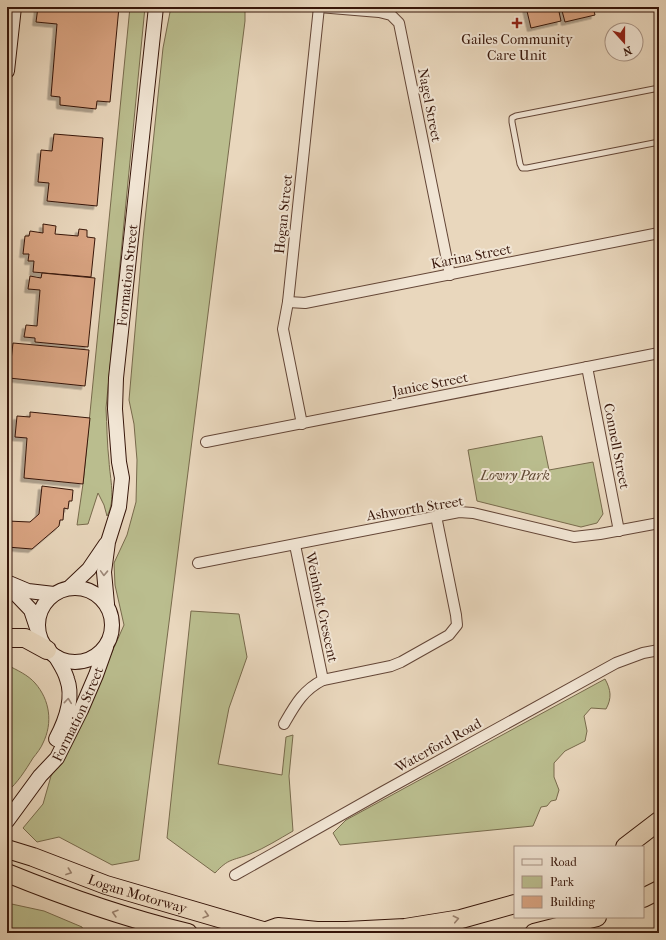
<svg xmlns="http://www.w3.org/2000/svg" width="666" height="940" font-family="'IM FELL French Canon',serif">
	<defs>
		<filter id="shadow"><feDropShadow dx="-3.5" dy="3.5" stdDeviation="0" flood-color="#0004"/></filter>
	</defs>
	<rect width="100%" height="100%" fill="#e9d7bd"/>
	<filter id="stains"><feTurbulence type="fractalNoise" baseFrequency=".005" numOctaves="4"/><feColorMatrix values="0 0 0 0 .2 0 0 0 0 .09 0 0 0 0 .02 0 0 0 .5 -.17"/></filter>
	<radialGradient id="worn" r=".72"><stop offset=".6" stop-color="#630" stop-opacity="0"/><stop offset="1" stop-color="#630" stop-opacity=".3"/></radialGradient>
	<g fill="#babd8e" stroke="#786a4c">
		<path d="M130,7H145L106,408C107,426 107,444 109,461C110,479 116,500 107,516L104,505L98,493L88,524L77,525L83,484Z"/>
		<polygon points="171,7 245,7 245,21 139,860 112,865 59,837 37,842 23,828 43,804 51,776 77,731 124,625 115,585 114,563 127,535 136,502 137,460 134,424 129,400 143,239 163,48"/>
		<polygon points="542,436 549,470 593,462 603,514 597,523 581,527 477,501 468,450"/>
		<path d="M191,611L239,614L247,657L229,708L218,764L282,775L286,737L293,735L289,776L293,831C279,839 265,848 250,854C232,861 229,858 215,873L167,838Z"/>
		<path d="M7,665C17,670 28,675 35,683C50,700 53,723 43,743C41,748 37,753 33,758C25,771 18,782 7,792Z"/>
		<path d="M605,679C611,690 612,698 606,709L591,708L584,716L587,731L585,741L565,751L554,763V777L559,790L556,800L551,801L547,806L541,807L533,826L340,845L333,833L346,820Z"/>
		<polygon points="7,903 44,911 82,927 84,933 7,933"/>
	</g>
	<g fill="#d8a381" stroke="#37160a" filter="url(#shadow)">
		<polygon points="38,7 119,7 110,102 97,101 96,109 60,105 60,97 51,96 57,24 36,22"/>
		<polygon points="526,7 558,7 561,21 531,28"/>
		<polygon points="561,7 593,7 595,15 565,22"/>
		<polygon points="54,134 103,138 97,206 47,201 49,183 38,182 41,150 52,151"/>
		<polygon points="43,224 56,226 55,234 78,236 79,229 87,230 87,237 95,238 91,277 33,272 34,261 28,261 29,254 23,254 25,236 29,236 30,231 43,233"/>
		<polygon points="42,273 95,278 88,347 35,342 35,338 24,337 26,325 37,326 40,290 28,289 30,276 41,278"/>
		<polygon points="13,343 89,350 85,386 9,378"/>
		<polygon points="30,412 90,418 83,484 24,478 27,438 15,437 17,416 30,417"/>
		<polygon points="42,486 73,490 72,501 69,501 68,509 64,508 63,520 60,520 59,526 32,549 7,547 7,521 30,522 39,514"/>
	</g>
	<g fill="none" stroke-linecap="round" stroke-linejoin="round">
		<defs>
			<polyline id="lane" points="659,88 516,116 512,118 512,122 520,164 522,168 527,168 659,142"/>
			<g id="street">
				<polyline points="319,7 379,12 391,15 399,23 450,275"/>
				<polyline points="288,302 305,303 659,233"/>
				<polyline points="587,367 619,531"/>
				<polyline points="302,424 283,329 288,302 319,7"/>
				<polyline points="206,442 659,353"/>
				<polyline points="295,545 323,680"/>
				<polyline points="198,563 459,512 473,513 574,537 600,534 659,523"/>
				<path d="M284,724C295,705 303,690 323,680L391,666L401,662L449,635L457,625L456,615L436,516"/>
				<polyline points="235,875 384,791 616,663 643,653 659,650"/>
			</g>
			<g id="secondary">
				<polyline points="7,71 14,7"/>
				<polyline points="9,583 28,591 54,594"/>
				<polyline points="7,585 31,610 37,628"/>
				<circle cx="75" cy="625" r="37"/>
				<polyline points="69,588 89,569 106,544"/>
				<path id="s1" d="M107,604L104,572L108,542L119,507L122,478L119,462L115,409L116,378L156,7"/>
				<path d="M56,657C60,664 65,671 67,679C74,698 65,722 56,739"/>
				<path id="s2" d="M7,821L40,776L57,758L81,710L96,675L106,647"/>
			</g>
			<g id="highway">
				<polyline points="7,638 25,638 47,650"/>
				<polyline points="625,847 659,821"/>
				<path id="s3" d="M7,849L33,857L106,885L270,933"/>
				<path d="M7,873C66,897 126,918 188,933"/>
				<polyline points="643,898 659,890"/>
				<polyline points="264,932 278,927 317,931 346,931 405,928 461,919 515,904"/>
				<polyline points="534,933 597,917"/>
			</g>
		</defs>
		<use href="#lane" stroke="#644637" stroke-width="7"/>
		<use href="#street" stroke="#644637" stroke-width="12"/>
		<use href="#secondary" stroke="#37160a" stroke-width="16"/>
		<use href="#highway" stroke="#37160a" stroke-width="20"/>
		<use href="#lane" stroke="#f1e5d4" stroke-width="5"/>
		<use href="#street" stroke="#f1e5d4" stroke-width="10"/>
		<use href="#secondary" stroke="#f1e5d4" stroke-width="14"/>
		<use href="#highway" stroke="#e9d7bd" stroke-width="18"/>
	</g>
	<defs><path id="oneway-chevron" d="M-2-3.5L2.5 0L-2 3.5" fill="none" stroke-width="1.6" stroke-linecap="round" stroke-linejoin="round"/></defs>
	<g stroke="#9d8879">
		<use href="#oneway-chevron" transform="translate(104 573) rotate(92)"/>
		<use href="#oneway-chevron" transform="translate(68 701) rotate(-84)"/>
	</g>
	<g stroke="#99806c">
		<use href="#oneway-chevron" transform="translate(69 872) rotate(20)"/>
		<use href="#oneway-chevron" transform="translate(115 913) rotate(-164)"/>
		<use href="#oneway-chevron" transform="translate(206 915) rotate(16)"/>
		<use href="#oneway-chevron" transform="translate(456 919) rotate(-12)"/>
	</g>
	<path fill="#8f2418" stroke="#f1e5d4" stroke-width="1.5" d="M515 17h4v4h4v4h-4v4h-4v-4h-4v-4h4z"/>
	<g text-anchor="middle" stroke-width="4" stroke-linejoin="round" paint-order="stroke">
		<g font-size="14" fill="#37160a" stroke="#f1e5d4">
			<text x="517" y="44">Gailes Community<tspan x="517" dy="16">Care Unit</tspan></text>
		</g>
		<g font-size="14" fill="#37160a" stroke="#f1e5d4">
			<text transform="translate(430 105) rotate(79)" y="5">Nagel Street</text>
			<text transform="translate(283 214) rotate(-84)" y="5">Hogan Street</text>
			<text transform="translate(471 256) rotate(-11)" y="5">Karina Street</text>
			<text dy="5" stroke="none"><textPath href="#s1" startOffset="332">Formation Street</textPath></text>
			<text transform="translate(430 384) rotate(-11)" y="5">Janice Street</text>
			<text transform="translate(617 446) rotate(79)" y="5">Connell Street</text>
			<text transform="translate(415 508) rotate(-9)" y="5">Ashworth Street</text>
			<text transform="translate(322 607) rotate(78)" y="5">Weinholt Crescent</text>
			<text dy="5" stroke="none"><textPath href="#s2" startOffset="129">Formation Street</textPath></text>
			<text transform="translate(438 745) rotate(-29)" y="5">Waterford Road</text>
			<text dy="5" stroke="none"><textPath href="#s3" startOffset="138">Logan Motorway</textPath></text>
		</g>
		<g font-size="14" font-style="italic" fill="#5e4832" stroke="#f1e5d4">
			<text x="515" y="480">Lowry Park</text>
		</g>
	</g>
	<rect width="666" height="940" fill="none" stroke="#e9d7bd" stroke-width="24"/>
	<rect x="8" y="8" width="650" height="924" fill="none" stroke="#37160a" stroke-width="2"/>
	<rect x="12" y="12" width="642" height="916" fill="none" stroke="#37160a"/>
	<rect x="514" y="846" width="130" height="72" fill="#f1e5d4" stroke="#a79283"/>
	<rect x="522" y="859" width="20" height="6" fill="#f1e5d4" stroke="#a79283"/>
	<text x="550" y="866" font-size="12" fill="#37160a">Road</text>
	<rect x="522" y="876" width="20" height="12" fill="#babd8e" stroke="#a79283"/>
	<text x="550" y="886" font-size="12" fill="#37160a">Park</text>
	<rect x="522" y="896" width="20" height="12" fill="#d8a381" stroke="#a79283"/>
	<text x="550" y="906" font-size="12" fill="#37160a">Building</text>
	<g transform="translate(624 42) rotate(159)"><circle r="19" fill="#f1e5d4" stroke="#a79283"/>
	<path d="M0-3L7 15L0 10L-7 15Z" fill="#8f2418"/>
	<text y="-6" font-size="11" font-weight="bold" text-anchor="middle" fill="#37160a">N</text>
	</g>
	<rect width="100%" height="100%" filter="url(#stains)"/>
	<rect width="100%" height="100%" fill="url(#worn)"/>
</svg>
